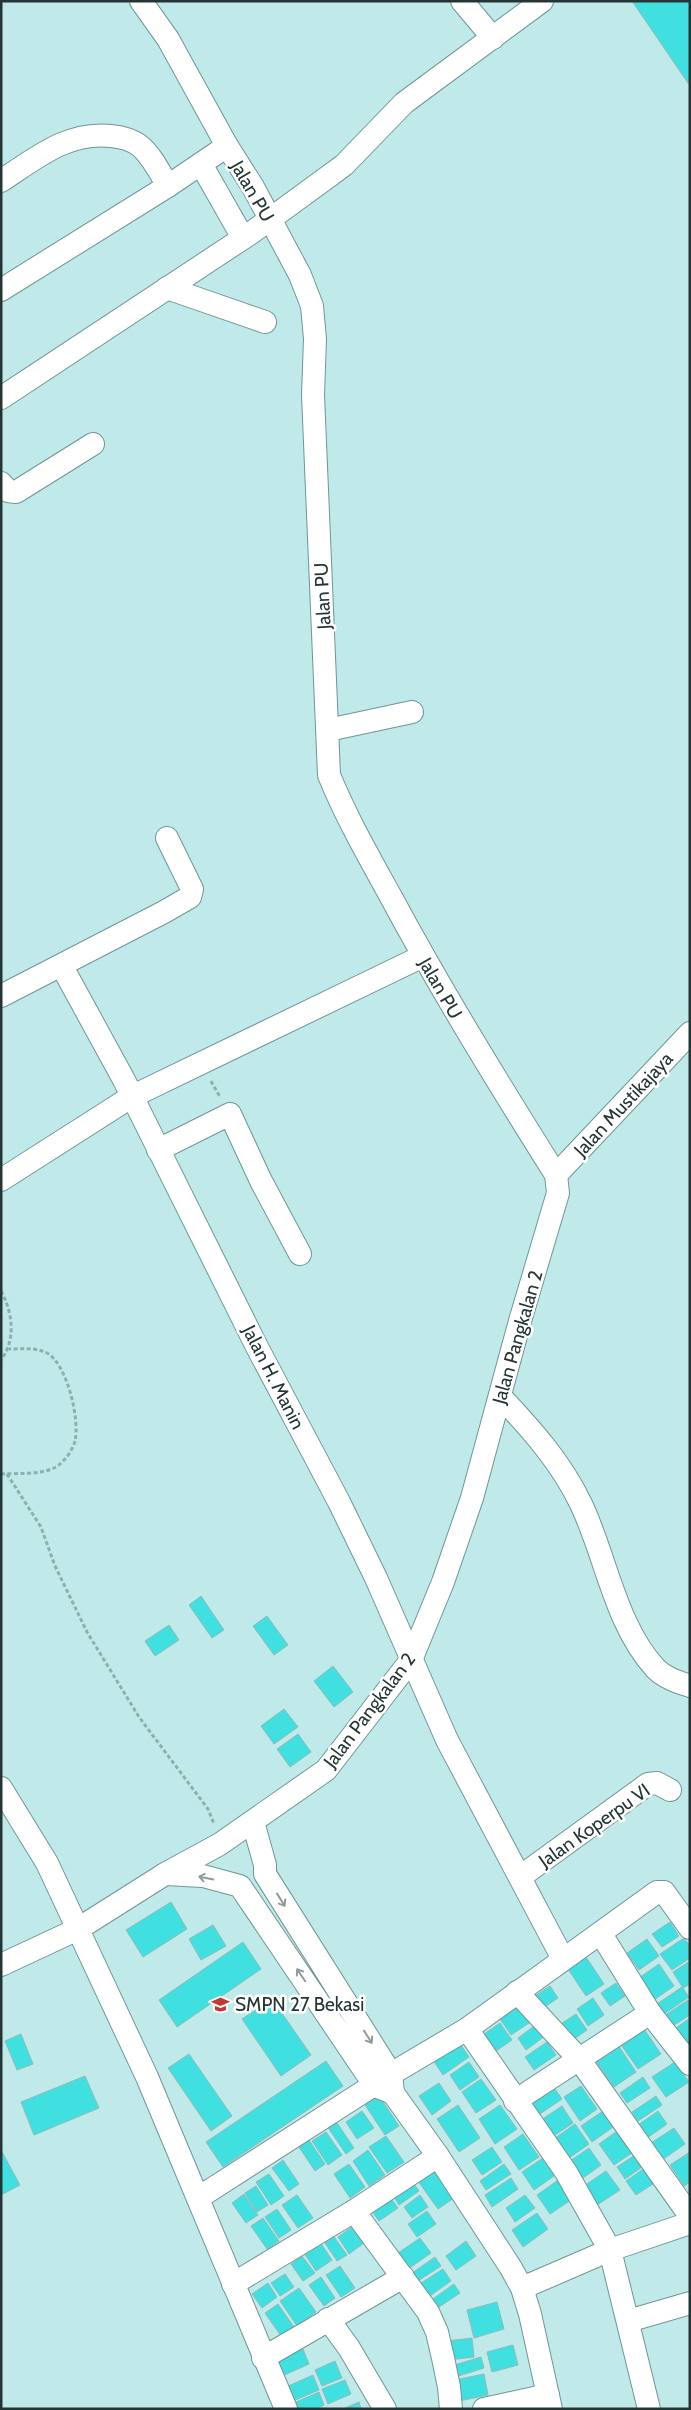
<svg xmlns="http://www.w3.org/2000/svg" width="691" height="2410" font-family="Cabin,sans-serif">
	<rect width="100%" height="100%" fill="#c0eae9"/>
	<g fill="#41e0e0" stroke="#91b9b9">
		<polygon points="632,1 690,1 690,86"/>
		<polygon points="201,1596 224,1630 212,1638 189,1605"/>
		<polygon points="267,1616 288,1645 274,1655 253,1626"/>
		<polygon points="169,1625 179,1640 155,1656 145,1641"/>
		<polygon points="333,1666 353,1692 334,1707 314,1681"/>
		<polygon points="284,1709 298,1727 274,1744 261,1726"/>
		<polygon points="298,1734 311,1752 290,1767 277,1749"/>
		<polygon points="171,1902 187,1929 143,1957 126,1930"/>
		<polygon points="670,1922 679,1936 662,1947 652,1934"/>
		<polygon points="213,1925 226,1946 201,1960 189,1939"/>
		<polygon points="684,1938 690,1946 690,1958 672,1970 660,1954"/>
		<polygon points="647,1939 659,1956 639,1970 627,1953"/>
		<polygon points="243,1942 261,1969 177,2027 159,2000"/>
		<polygon points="582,1951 604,1984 586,1996 564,1963"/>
		<polygon points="690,1961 690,1984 683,1988 673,1972"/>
		<polygon points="659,1964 674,1986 651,2002 636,1980"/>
		<polygon points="616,1983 625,1996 610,2006 601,1993"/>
		<polygon points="550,1986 558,1998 537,2012 529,2000"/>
		<polygon points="682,1987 689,1997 664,2014 657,2004"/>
		<polygon points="593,1998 604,2015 588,2026 577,2009"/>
		<polygon points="272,1999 311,2055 281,2076 242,2019"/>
		<polygon points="688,2000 690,2015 671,2027 664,2016"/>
		<polygon points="521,2004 532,2021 511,2035 500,2019"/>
		<polygon points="576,2014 587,2030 567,2044 556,2027"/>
		<polygon points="690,2018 690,2054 673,2030"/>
		<polygon points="500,2023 512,2040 493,2053 481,2036"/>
		<polygon points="640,2023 661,2054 638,2069 617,2039"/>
		<polygon points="537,2024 545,2036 526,2050 518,2038"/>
		<polygon points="21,2034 33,2064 17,2070 5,2041"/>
		<polygon points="457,2039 469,2057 443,2075 431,2057"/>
		<polygon points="547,2042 556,2055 534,2070 525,2057"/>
		<polygon points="618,2045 636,2072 614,2087 596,2061"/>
		<polygon points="189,2054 232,2116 211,2131 168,2068"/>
		<polygon points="326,2061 343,2086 223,2167 206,2142"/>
		<polygon points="469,2062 479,2077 460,2090 450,2075"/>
		<polygon points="675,2062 689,2082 666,2097 652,2077"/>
		<polygon points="85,2076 99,2108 34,2135 21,2102"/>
		<polygon points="643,2077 650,2088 627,2103 620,2093"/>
		<polygon points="481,2079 496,2100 476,2113 462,2092"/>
		<polygon points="550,2082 562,2099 534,2118 522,2101"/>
		<polygon points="439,2083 451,2101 432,2115 419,2096"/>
		<polygon points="581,2086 597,2109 580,2121 564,2097"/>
		<polygon points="379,2096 399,2126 385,2135 365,2105"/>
		<polygon points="656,2096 662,2105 638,2121 632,2112"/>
		<polygon points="458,2105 480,2138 459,2152 437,2119"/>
		<polygon points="500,2105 517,2129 495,2144 479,2119"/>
		<polygon points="562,2106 573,2123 552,2137 541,2120"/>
		<polygon points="606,2109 616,2125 592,2142 581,2126"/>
		<polygon points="362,2111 374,2128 357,2139 346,2122"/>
		<polygon points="658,2111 667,2124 647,2138 638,2125"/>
		<polygon points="333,2117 354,2148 346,2154 325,2123"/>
		<polygon points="575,2124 589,2144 565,2161 551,2141"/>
		<polygon points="674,2128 685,2144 662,2160 651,2143"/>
		<polygon points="620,2129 635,2151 614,2165 599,2144"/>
		<polygon points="326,2132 342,2155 328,2165 312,2141"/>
		<polygon points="523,2134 539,2157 519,2170 504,2147"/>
		<polygon points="386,2136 404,2162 387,2173 369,2147"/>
		<polygon points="309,2140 325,2164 315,2171 299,2147"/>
		<polygon points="492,2147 502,2162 482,2175 472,2160"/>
		<polygon points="589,2148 601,2165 579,2181 567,2163"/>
		<polygon points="1,2150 20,2185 1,2195"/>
		<polygon points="368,2150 385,2175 369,2186 353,2161"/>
		<polygon points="641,2151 649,2162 625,2179 617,2167"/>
		<polygon points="690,2152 690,2182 684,2186 670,2165"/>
		<polygon points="543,2158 554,2176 534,2190 522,2172"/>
		<polygon points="283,2160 299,2184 289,2191 272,2168"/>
		<polygon points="652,2163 662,2178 636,2195 626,2181"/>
		<polygon points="349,2164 365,2187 350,2198 334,2174"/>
		<polygon points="504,2164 511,2174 486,2190 480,2181"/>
		<polygon points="438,2168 457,2196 438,2209 418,2181"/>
		<polygon points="606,2171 620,2190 591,2209 578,2190"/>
		<polygon points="269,2174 284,2196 271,2205 256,2182"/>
		<polygon points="511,2178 518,2189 492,2207 485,2195"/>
		<polygon points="561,2178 574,2198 550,2214 537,2195"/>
		<polygon points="412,2181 419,2191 399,2205 393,2195"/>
		<polygon points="256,2186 268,2205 257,2212 245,2193"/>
		<polygon points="244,2194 258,2215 246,2223 232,2203"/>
		<polygon points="297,2195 313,2218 298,2228 282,2205"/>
		<polygon points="420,2195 428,2207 412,2218 404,2207"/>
		<polygon points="525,2195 535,2208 515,2222 506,2208"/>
		<polygon points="390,2197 398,2208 379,2221 371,2210"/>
		<polygon points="277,2209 291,2230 279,2238 265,2217"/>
		<polygon points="427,2211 436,2224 417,2237 408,2224"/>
		<polygon points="537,2213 548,2229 523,2247 512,2230"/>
		<polygon points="263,2218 279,2241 267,2249 251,2226"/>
		<polygon points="352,2227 364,2243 349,2254 338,2237"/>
		<polygon points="332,2234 347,2255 337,2261 323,2240"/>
		<polygon points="420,2238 431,2253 408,2269 398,2253"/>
		<polygon points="466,2241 476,2256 456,2270 446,2256"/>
		<polygon points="320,2242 332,2260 316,2271 304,2253"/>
		<polygon points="302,2256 315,2273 303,2281 291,2264"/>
		<polygon points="435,2257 441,2266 418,2281 412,2273"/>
		<polygon points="340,2266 355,2288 341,2297 326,2275"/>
		<polygon points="443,2269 451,2281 427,2298 418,2285"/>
		<polygon points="285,2274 294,2287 280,2296 271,2283"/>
		<polygon points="321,2277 335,2298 324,2306 309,2285"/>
		<polygon points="268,2283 277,2297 262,2308 252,2294"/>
		<polygon points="454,2284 460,2293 436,2309 430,2301"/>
		<polygon points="299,2288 316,2312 297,2326 280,2301"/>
		<polygon points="497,2302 504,2329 474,2338 467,2310"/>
		<polygon points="278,2304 294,2327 281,2336 265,2313"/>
		<polygon points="472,2338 474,2357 449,2360 447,2341"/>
		<polygon points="513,2345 518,2365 492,2372 487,2352"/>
		<polygon points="303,2349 309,2364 280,2377 273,2362"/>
		<polygon points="481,2357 484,2368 452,2378 448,2367"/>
		<polygon points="335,2361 342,2378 322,2386 315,2370"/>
		<polygon points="484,2374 488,2395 459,2401 455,2380"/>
		<polygon points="313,2375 319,2390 293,2401 286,2387"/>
		<polygon points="345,2380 351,2394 328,2404 322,2389"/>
		<polygon points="319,2392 324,2405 316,2409 297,2409 294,2403"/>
		<polygon points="359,2402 361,2409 343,2409"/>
	</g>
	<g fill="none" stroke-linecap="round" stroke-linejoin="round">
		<defs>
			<g id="minor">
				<polyline points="462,1 493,38"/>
				<polyline points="201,164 243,238"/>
				<path d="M1,181C36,158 68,131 111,136C122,137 131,139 140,146C152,156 160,173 168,186"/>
				<polyline points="167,288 265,322"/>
				<polyline points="1,290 168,186 227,146"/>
				<polyline points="1,398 251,233 325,179 344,165 404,103 542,1"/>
				<polyline points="1,483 8,491 16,492 93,444"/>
				<polyline points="328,730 412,712"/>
				<polyline points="65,972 124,1080 257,1347 339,1502 376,1578 447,1740 563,1959"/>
				<polyline points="1,996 164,912 190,897 192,889 167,838"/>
				<polyline points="158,1150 230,1114 261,1181 300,1254"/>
				<polyline points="556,1175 690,1033"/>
				<polyline points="1,1180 131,1097 423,956"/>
				<path d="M500,1396C531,1429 561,1462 581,1504C606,1556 615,1625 656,1669C665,1678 678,1682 690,1686"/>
				<polyline points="1,1788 47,1863 147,2077 286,2409"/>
				<polyline points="165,1874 203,1876 240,1886 375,2086 393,2093 391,2074 265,1874 265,1865 253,1822"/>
				<polyline points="520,1877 648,1784 657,1783 670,1790"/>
				<polyline points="601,1934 650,2013 690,2064"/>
				<path d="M1,1965L78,1929L165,1874L220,1844L326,1770L411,1660L443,1582L472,1498L520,1321L558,1193L556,1175C499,1084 442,992 391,897C369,857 346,817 329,775L313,395L315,339L312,306L300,275L253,187L227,146L168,39L141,1"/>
				<polyline points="517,1992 579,2059 690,2216"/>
				<polyline points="467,2029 566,2172 610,2250 649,2409"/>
				<polyline points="393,2093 438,2156 511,2268 522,2288 530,2314 551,2409"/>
				<polyline points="515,2101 650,2013"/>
				<polyline points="198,2198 391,2074 467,2029 657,1892 664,1892 690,1928"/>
				<polyline points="354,2211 428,2312 437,2332 443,2358 449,2387 451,2409"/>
				<polyline points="233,2284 354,2211 438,2156"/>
				<polyline points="522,2288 610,2250 690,2223"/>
				<polyline points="328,2319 349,2348 385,2409"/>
				<polyline points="628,2321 690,2303"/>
				<polyline points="263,2358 403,2277"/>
				<polyline points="484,2409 548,2395"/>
			</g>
		</defs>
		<use href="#minor" stroke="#6f9696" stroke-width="24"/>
		<g stroke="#8dafae" stroke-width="3" stroke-dasharray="4 2.5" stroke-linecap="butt">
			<polyline points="211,1081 220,1097"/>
			<path d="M1,1291C13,1313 16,1340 1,1360"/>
			<path d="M1,1474C18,1473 39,1475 54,1468C63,1464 73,1450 75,1441C80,1419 67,1364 47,1353C35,1347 22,1349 9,1349"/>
			<polyline points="7,1474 41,1527 55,1566 87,1632 139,1717 208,1809 214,1824"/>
		</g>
		<use href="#minor" stroke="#fff" stroke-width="22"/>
	</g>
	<defs><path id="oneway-shaft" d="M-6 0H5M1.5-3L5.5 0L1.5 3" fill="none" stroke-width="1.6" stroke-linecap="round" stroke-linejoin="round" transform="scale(1.25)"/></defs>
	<g stroke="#929a9a">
		<use href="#oneway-shaft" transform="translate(206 1878) rotate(-169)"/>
		<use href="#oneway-shaft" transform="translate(281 1900) rotate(58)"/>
		<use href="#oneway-shaft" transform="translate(301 1975) rotate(-124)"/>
		<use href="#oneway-shaft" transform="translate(368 2037) rotate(58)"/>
	</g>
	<defs>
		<symbol id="school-bare" viewBox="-9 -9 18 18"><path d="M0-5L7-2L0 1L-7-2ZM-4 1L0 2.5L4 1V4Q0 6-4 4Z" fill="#c53732" stroke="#fff" stroke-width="2.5" paint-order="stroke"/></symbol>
	</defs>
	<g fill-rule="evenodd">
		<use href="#school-bare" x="208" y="1992" width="25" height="25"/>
	</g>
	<g text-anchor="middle" stroke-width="5" stroke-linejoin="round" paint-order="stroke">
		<g font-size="19" fill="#243535" stroke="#fff">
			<text transform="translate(253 191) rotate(60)" y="7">Jalan PU</text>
			<text transform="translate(322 596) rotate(-93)" y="7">Jalan PU</text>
			<text transform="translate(441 988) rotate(60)" y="7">Jalan PU</text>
			<text transform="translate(623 1104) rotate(-47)" y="7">Jalan Mustikajaya</text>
			<text transform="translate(517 1337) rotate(-74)" y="7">Jalan Pangkalan 2</text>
			<text transform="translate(274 1377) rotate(63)" y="7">Jalan H. Manin</text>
			<text transform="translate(369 1710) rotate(-53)" y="7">Jalan Pangkalan 2</text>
			<text transform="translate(594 1825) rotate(-35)" y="7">Jalan Koperpu VI</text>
		</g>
		<g font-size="19" fill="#243535" stroke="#fff" text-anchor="start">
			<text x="235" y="2011">SMPN 27 Bekasi</text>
		</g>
	</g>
	<rect width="691" height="2410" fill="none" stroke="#243535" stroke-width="5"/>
</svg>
